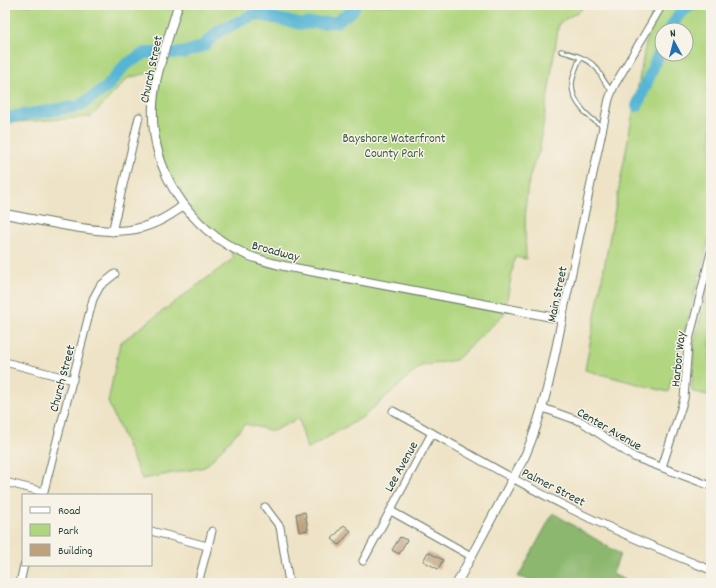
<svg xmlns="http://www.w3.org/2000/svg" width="716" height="588" font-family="Dekko,sans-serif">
	<rect width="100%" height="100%" fill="#f7f3e8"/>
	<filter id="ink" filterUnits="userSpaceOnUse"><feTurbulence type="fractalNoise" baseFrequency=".025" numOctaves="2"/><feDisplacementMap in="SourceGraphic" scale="8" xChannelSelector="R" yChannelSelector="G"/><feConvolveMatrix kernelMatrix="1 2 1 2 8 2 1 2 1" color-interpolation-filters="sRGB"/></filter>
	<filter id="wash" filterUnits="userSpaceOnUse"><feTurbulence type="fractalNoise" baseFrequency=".012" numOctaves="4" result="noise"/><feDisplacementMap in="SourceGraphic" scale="16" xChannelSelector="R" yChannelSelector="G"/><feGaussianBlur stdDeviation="0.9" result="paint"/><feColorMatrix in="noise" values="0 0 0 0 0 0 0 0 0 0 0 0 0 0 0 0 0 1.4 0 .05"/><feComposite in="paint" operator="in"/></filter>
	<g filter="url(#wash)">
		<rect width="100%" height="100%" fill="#eee3c6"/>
		<g fill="#b1d680" stroke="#688a5a" fill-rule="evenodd">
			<path d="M5,5H584L581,10L559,23L539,152C522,185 525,223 526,259L515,257L504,314L456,360L421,366L363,417L307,449L299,418L273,431L245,424L205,467L142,479L108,402L120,343L234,258L226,242L211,233L171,184L154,135L160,70L128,78L91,117L5,123Z"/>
			<path d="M653,5H711V232L668,392L585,370ZM662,30H686V54H662Z"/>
			<polygon points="711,275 710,368 711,369 711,396 692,391 694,344"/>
		</g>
		<polygon fill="#8cb76e" stroke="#567a51" points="553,513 620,554 613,574 630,583 543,583 518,577"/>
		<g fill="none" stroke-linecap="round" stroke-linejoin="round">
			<g stroke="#56b5d4" stroke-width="12">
				<polyline points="669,30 680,13 691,5"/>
				<polyline points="637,106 662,46"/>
				<polyline points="5,118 79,106 106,88 125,65 145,53 183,53 203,46 219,31 255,14 301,24 336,22 352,11 355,5"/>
			</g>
		</g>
		<g id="blocks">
			<g fill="#c0a17e">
				<polygon points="305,512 308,530 299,532 296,514"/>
				<polygon points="344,525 351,531 339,545 332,539"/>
				<polygon points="400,537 407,540 399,554 392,550"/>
				<polygon points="428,552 443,560 438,569 423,561"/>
			</g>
		</g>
	</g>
	<g filter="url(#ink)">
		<use href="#blocks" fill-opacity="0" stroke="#677767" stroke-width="1"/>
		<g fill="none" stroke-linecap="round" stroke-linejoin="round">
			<defs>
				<g id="service">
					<path d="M561,51C574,55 589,58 598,70C603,79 604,83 612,91"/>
					<path d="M580,58C577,66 572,76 572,85C572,102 589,119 603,126"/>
				</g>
				<g id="minor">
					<polyline points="112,232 139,117"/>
					<polyline points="562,319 609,99 614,86 662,5"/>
					<polyline points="5,362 73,380"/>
					<polyline points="543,408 582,422 634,457 711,486"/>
					<path d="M393,411C451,443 509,478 569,508C615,531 663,551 711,570"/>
					<polyline points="662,467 684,399 688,344 711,252"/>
					<polyline points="5,482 44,492"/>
					<polyline points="43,495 93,299 100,286 115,274"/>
					<polyline points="265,507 280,527 289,583"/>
					<polyline points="391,511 471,556"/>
					<polyline points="151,531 207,546"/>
					<polyline points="363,561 432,433"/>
					<polyline points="20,583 24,565"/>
					<polyline points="198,583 212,531"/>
				</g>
				<g id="tertiary">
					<path d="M178,5C170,35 154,75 153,105C150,169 188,229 247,255C259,260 272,263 284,266L562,319C553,365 544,412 525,456L457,583"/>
					<path d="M5,214C26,218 47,222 68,226C114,234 145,236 184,205"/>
				</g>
			</defs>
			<use href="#service" stroke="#677767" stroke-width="5.5"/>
			<use href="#minor" stroke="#677767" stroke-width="9"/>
			<use href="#tertiary" stroke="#677767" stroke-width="10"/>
			<use href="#service" stroke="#fff" stroke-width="3.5"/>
			<use href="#minor" stroke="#fff" stroke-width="7"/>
			<use href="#tertiary" stroke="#fff" stroke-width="8"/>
		</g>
	</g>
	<g text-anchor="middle" stroke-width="3" stroke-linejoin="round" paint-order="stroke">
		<g font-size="13" fill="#1f3d34" stroke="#f7f3e8">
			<text transform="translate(150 69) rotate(-78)" y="5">Church Street</text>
			<text transform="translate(276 250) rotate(15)" y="5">Broadway</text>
			<text transform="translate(556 294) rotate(-78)" y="5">Main Street</text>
			<text transform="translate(677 359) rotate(-84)" y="5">Harbor Way</text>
			<text transform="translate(61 378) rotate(-75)" y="5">Church Street</text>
			<text transform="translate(610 428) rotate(30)" y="5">Center Avenue</text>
			<text transform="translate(400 466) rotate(-61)" y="5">Lee Avenue</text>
			<text transform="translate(554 486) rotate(27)" y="5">Palmer Street</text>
		</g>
		<g font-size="13" fill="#3c5c43" stroke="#f7f3e8">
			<text x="394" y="142">Bayshore Waterfront<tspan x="394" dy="15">County Park</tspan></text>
		</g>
	</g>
	<rect width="716" height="588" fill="none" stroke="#f7f3e8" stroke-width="20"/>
	<rect x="22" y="494" width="130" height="72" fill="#f7f3e8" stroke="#a1aaa0"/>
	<rect x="30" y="507" width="20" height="6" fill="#ffffff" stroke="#a1aaa0"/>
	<text x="58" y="514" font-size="12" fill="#1f3d34">Road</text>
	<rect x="30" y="524" width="20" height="12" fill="#b1d680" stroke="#a1aaa0"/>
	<text x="58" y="534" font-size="12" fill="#1f3d34">Park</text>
	<rect x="30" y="544" width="20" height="12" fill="#c0a17e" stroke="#a1aaa0"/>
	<text x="58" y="554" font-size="12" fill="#1f3d34">Building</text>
	<g transform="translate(674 42) rotate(353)"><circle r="19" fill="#f7f3e8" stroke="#a1aaa0"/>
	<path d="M0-3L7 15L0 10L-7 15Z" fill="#1f6fb2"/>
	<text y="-6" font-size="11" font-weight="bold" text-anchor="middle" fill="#1f3d34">N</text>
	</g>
</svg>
